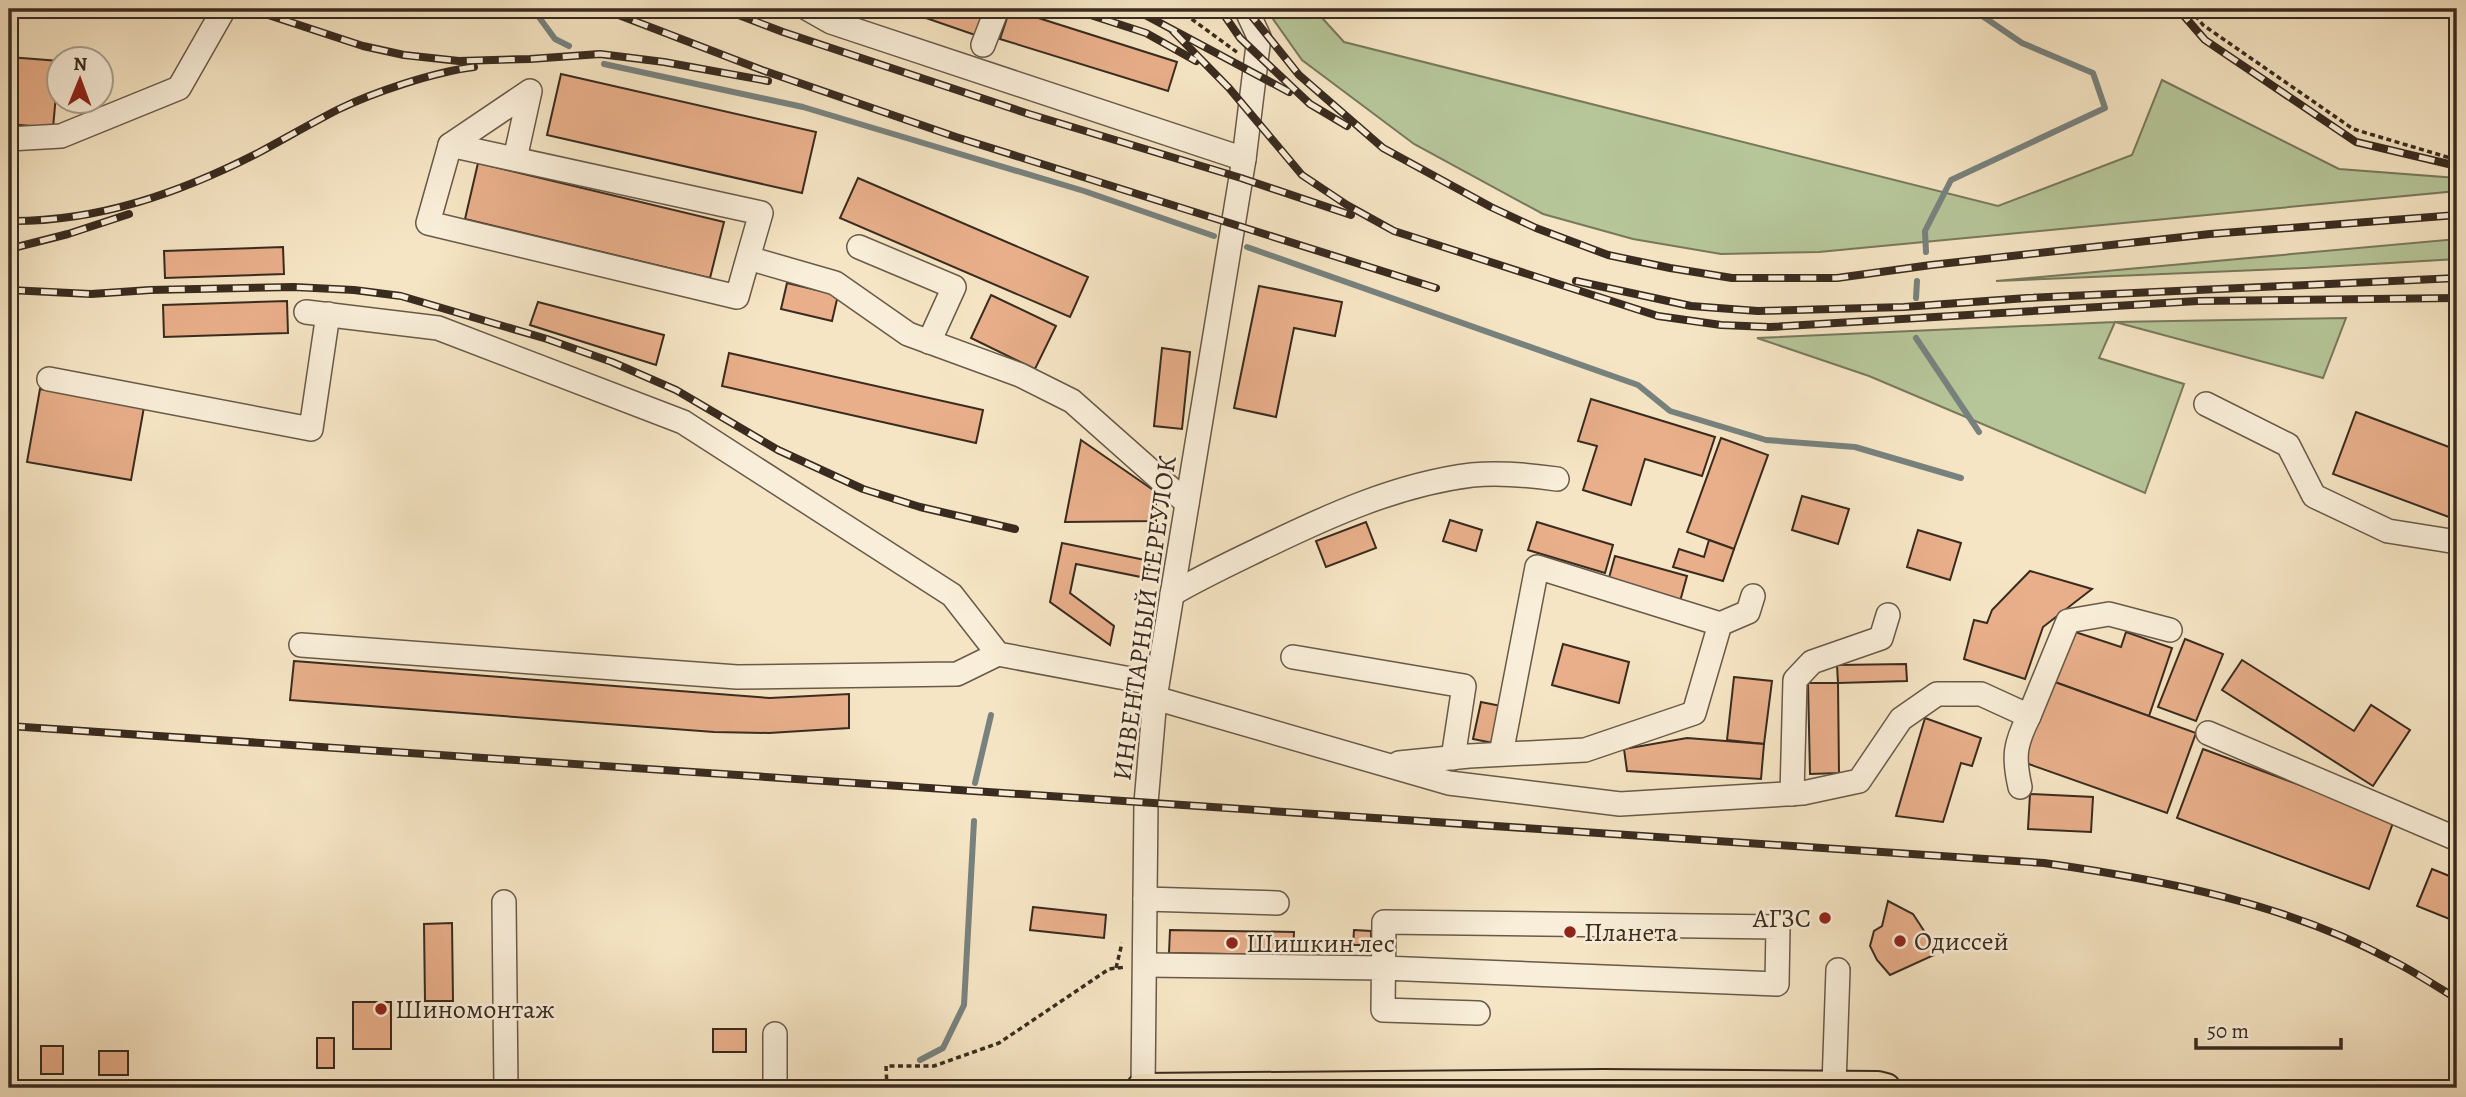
<svg xmlns="http://www.w3.org/2000/svg" width="2466" height="1097" font-family="Alegreya,serif">
	<rect width="100%" height="100%" fill="#f6e5c4"/>
	<filter id="stains"><feTurbulence type="fractalNoise" baseFrequency=".00286" numOctaves="4"/><feColorMatrix values="0 0 0 0 .2 0 0 0 0 .09 0 0 0 0 .02 0 0 0 .5 -.17"/></filter>
	<radialGradient id="worn" r=".72"><stop offset=".6" stop-color="#630" stop-opacity="0"/><stop offset="1" stop-color="#630" stop-opacity=".3"/></radialGradient>
	<g fill="#b6c699" stroke="#78785c" stroke-width="2">
		<polygon points="1266,9 1314,9 1344,42 1998,206 2132,155 2162,80 2339,169 2457,178 2457,191 1819,252 1721,254 1633,239 1543,214 1414,144 1302,60"/>
		<polygon points="2457,239 2457,259 2305,268 1996,281"/>
		<polygon points="2346,318 2323,378 2115,322 2099,358 2184,384 2145,493 1869,376 1757,338 2115,322"/>
	</g>
	<g fill="none" stroke-linecap="round" stroke-linejoin="round">
		<g stroke="#77827e" stroke-width="6">
			<polyline points="533,9 555,39 569,46"/>
			<polyline points="604,64 803,107 1084,191 1214,236"/>
			<polyline points="1247,247 1638,385 1670,411 1766,440 1855,447 1961,478"/>
			<polyline points="1926,252 1925,231 1951,180 2105,108 2093,73 2022,43 1972,9"/>
			<polyline points="1916,298 1917,281"/>
			<polyline points="1916,338 1979,432"/>
			<polyline points="975,783 991,715"/>
			<polyline points="920,1060 943,1048 964,1005 974,821"/>
		</g>
	</g>
	<g fill="#e8af8a" stroke="#392b1f" stroke-width="2">
		<polygon points="900,9 984,9 975,35"/>
		<polygon points="1010,9 1177,62 1168,91 1000,39"/>
		<polygon points="9,57 59,61 53,128 9,124"/>
		<polygon points="561,74 816,132 802,193 547,135"/>
		<polygon points="478,163 724,222 710,278 465,219"/>
		<polygon points="858,178 1088,277 1070,317 840,218"/>
		<polygon points="283,247 284,274 165,278 164,251"/>
		<polygon points="787,283 838,295 832,321 781,309"/>
		<polygon points="1259,286 1342,302 1335,336 1294,328 1276,417 1234,408"/>
		<polygon points="991,295 1056,326 1035,369 971,338"/>
		<polygon points="287,301 288,333 164,337 163,305"/>
		<polygon points="538,302 664,335 656,365 530,325"/>
		<polygon points="1162,348 1190,352 1182,429 1154,426"/>
		<polygon points="729,353 983,410 976,443 722,386"/>
		<polygon points="40,389 144,407 131,480 27,462"/>
		<polygon points="1591,399 1715,437 1702,476 1645,459 1631,505 1583,490 1597,446 1578,441"/>
		<polygon points="2356,412 2457,450 2457,520 2333,474"/>
		<polygon points="1721,438 1768,455 1734,549 1687,532"/>
		<polygon points="1081,440 1156,492 1156,521 1065,522"/>
		<polygon points="1802,496 1849,509 1838,544 1792,530"/>
		<polygon points="1450,520 1482,530 1476,551 1443,541"/>
		<polygon points="1366,522 1376,548 1326,567 1316,541"/>
		<polygon points="1537,522 1613,545 1605,573 1528,550"/>
		<polygon points="1918,530 1961,543 1950,580 1907,567"/>
		<polygon points="1709,540 1734,549 1723,581 1673,567 1679,549 1704,557"/>
		<polygon points="1062,543 1150,561 1146,578 1076,564 1070,593 1114,626 1110,645 1050,602"/>
		<polygon points="1615,556 1687,576 1679,605 1607,585"/>
		<polygon points="2030,571 2092,589 2043,627 2025,679 1964,659 1974,620 1987,623 1992,610"/>
		<polygon points="2069,630 2121,647 2126,632 2172,648 2149,716 2052,681"/>
		<polygon points="2185,639 2223,654 2196,721 2158,707"/>
		<polygon points="1563,644 1629,662 1619,703 1552,685"/>
		<polygon points="2242,660 2354,731 2371,705 2410,730 2373,786 2222,690"/>
		<polygon points="294,661 770,698 849,694 849,728 769,733 714,732 290,700"/>
		<polygon points="1906,664 1907,681 1838,683 1837,665"/>
		<polygon points="1734,677 1772,681 1764,744 1727,740"/>
		<polygon points="2052,681 2196,733 2167,813 2023,762"/>
		<polygon points="1808,683 1838,683 1839,773 1810,774"/>
		<polygon points="1481,702 1501,706 1493,743 1473,739"/>
		<polygon points="1925,718 1981,738 1972,766 1961,763 1943,822 1896,816"/>
		<polygon points="1687,738 1764,744 1761,779 1627,771 1624,749"/>
		<polygon points="2203,749 2394,820 2369,889 2177,818"/>
		<polygon points="2030,794 2093,797 2091,832 2028,829"/>
		<polygon points="2432,869 2457,879 2457,922 2417,906"/>
		<polygon points="1888,901 1913,914 1928,937 1934,955 1890,975 1877,960 1870,946 1874,931 1882,926"/>
		<polygon points="1033,907 1106,915 1104,938 1030,930"/>
		<polygon points="452,923 453,1001 425,1001 424,924"/>
		<polygon points="1170,930 1294,932 1293,955 1169,953"/>
		<polygon points="1354,930 1371,931 1371,945 1353,945"/>
		<rect x="353" y="1002" width="38" height="47"/>
		<rect x="713" y="1029" width="33" height="23"/>
		<rect x="317" y="1038" width="17" height="30"/>
		<rect x="41" y="1046" width="22" height="28"/>
		<rect x="99" y="1051" width="29" height="24"/>
	</g>
	<g fill="none" stroke-linecap="round" stroke-linejoin="round">
		<defs>
			<g id="minor">
				<polyline points="808,9 831,22 1244,159"/>
				<polyline points="983,45 997,9"/>
				<polyline points="9,139 61,136 179,88 224,9"/>
				<polyline points="450,145 530,91 515,159"/>
				<polyline points="859,247 954,287 929,342"/>
				<polyline points="748,258 737,297 428,223 450,145 761,213 748,258 835,283 908,334 1020,375 1072,401 1187,503"/>
				<polyline points="306,312 438,328 683,422 952,595 998,654 1157,684"/>
				<polyline points="49,379 311,429 328,314"/>
				<polyline points="2206,404 2288,445 2314,496 2388,531 2457,542"/>
				<path d="M1172,594C1201,577 1231,563 1262,548C1328,516 1398,484 1472,475C1501,472 1529,475 1557,479"/>
				<polyline points="301,645 737,677 957,674 998,654"/>
				<polyline points="1293,657 1464,686 1453,758"/>
				<polyline points="1155,698 1449,783 1620,804 1803,793 1859,781 1901,719 1937,694 1981,694 2029,716 2068,621 2109,614 2170,630"/>
				<polyline points="2208,733 2457,839"/>
				<polyline points="1501,754 1537,567 1720,624"/>
				<polyline points="1399,763 1469,756 1585,750 1694,713 1720,624 1748,612 1753,596"/>
				<path d="M2020,787C2013,756 2015,744 2029,716"/>
				<polyline points="1792,794 1795,680 1812,662 1881,638 1888,615"/>
				<polyline points="1145,899 1277,903"/>
				<polyline points="504,902 506,1088"/>
				<polyline points="1145,965 1383,968 1777,984 1778,927 1384,922 1383,1010 1478,1013"/>
				<polyline points="775,1034 775,1088"/>
				<polyline points="1834,1085 1838,970"/>
				<polyline points="1143,1088 1146,803 1155,698 1244,159 1259,37 1246,9"/>
			</g>
			<polyline id="major" points="1141,1088 1603,1084 1878,1086 1886,1088"/>
		</defs>
		<use href="#minor" stroke="#685a48" stroke-width="26"/>
		<use href="#major" stroke="#392b1f" stroke-width="32"/>
		<g stroke="#392b1f" stroke-width="3.5" stroke-dasharray="5 3.5" stroke-linecap="butt">
			<polyline points="1178,9 1238,53"/>
			<polyline points="2190,9 2203,25 2353,129 2457,160"/>
			<polyline points="1116,968 1122,943"/>
			<polyline points="887,1088 886,1066 934,1066 999,1043 1109,969 1126,967"/>
		</g>
		<use href="#minor" stroke="#f9eed9" stroke-width="23"/>
		<use href="#major" stroke="#f6e5c4" stroke-width="28"/>
		<defs>
			<g id="rail">
				<polyline points="250,9 363,46 404,55 459,61 530,59 600,54 664,62 768,81"/>
				<polyline points="603,9 762,70 956,137 1436,288"/>
				<polyline points="723,9 783,32 1029,114 1241,178 1351,215"/>
				<polyline points="1072,9 1146,33 1196,61"/>
				<polyline points="1134,9 1289,92"/>
				<polyline points="1220,9 1240,38 1310,104 1347,126"/>
				<polyline points="1246,9 1299,75 1383,148 1491,207 1536,228 1608,255 1670,268 1732,278 1837,278 1931,265 2210,234 2457,215"/>
				<polyline points="2178,9 2205,40 2356,142 2457,166"/>
				<polyline points="1173,31 1229,88 1302,175 1347,205 1394,231 1658,316 1721,325 1770,327 2198,301 2457,298"/>
				<path d="M9,221C97,222 180,193 258,153C284,139 310,124 337,110C374,92 434,72 474,67"/>
				<polyline points="9,249 68,234 129,214"/>
				<polyline points="1576,281 1691,306 1758,311 1904,307 2027,298 2457,278"/>
				<polyline points="9,290 91,294 150,290 294,287 354,290 401,296 547,339 612,362 676,390 778,450 863,489 920,507 1015,529"/>
				<path d="M9,726L2044,863C2163,880 2286,903 2393,961C2415,972 2436,986 2457,999"/>
			</g>
		</defs>
		<use href="#rail" stroke="#392b1f" stroke-width="8"/>
		<use href="#rail" stroke="#f9eed9" stroke-width="5" stroke-dasharray="16" stroke-linecap="butt"/>
	</g>
	<g fill="#8f2418" stroke="#f9eed9" stroke-width="2.5">
		<circle cx="1825" cy="918" r="7"/>
		<circle cx="1570" cy="932" r="7"/>
		<circle cx="1900" cy="941" r="7"/>
		<circle cx="1232" cy="943" r="7"/>
		<circle cx="381" cy="1009" r="7"/>
	</g>
	<g text-anchor="middle" stroke-width="5" stroke-linejoin="round" paint-order="stroke">
		<g font-size="26" fill="#392b1f" stroke="#f9eed9">
			<text transform="translate(1144 618) rotate(-82)" y="9">ИНВЕНТАРНЫЙ ПЕРЕУЛОК</text>
		</g>
		<g font-size="26" fill="#392b1f" stroke="#f9eed9" text-anchor="start">
			<text x="1811" y="927" text-anchor="end">АГЗС</text>
			<text x="1584" y="941">Планета</text>
			<text x="1914" y="950">Одиссей</text>
			<text x="1246" y="952">Шишкин лес</text>
			<text x="395" y="1018">Шиномонтаж</text>
		</g>
	</g>
	<rect width="2466" height="1097" fill="none" stroke="#f6e5c4" stroke-width="35"/>
	<rect x="10" y="10" width="2445" height="1076" fill="none" stroke="#392b1f" stroke-width="3.5"/>
	<rect x="18" y="18" width="2431" height="1062" fill="none" stroke="#392b1f" stroke-width="2"/>
	<g transform="translate(80 80) rotate(1)"><circle r="33" fill="#f9eed9" stroke="#aca08f" stroke-width="2"/>
	<path d="M0-5L12 26L0 18L-12 26Z" fill="#8f2418"/>
	<text y="-10" font-size="19" font-weight="bold" text-anchor="middle" fill="#392b1f">N</text>
	</g>
	<path d="M2196 1038v10h145v-10" fill="none" stroke="#392b1f" stroke-width="3.5"/>
	<text x="2207" y="1038" font-size="21" fill="#392b1f" stroke="#f9eed9" stroke-width="5" paint-order="stroke">50 m</text>
	<rect width="100%" height="100%" filter="url(#stains)"/>
	<rect width="100%" height="100%" fill="url(#worn)"/>
</svg>
